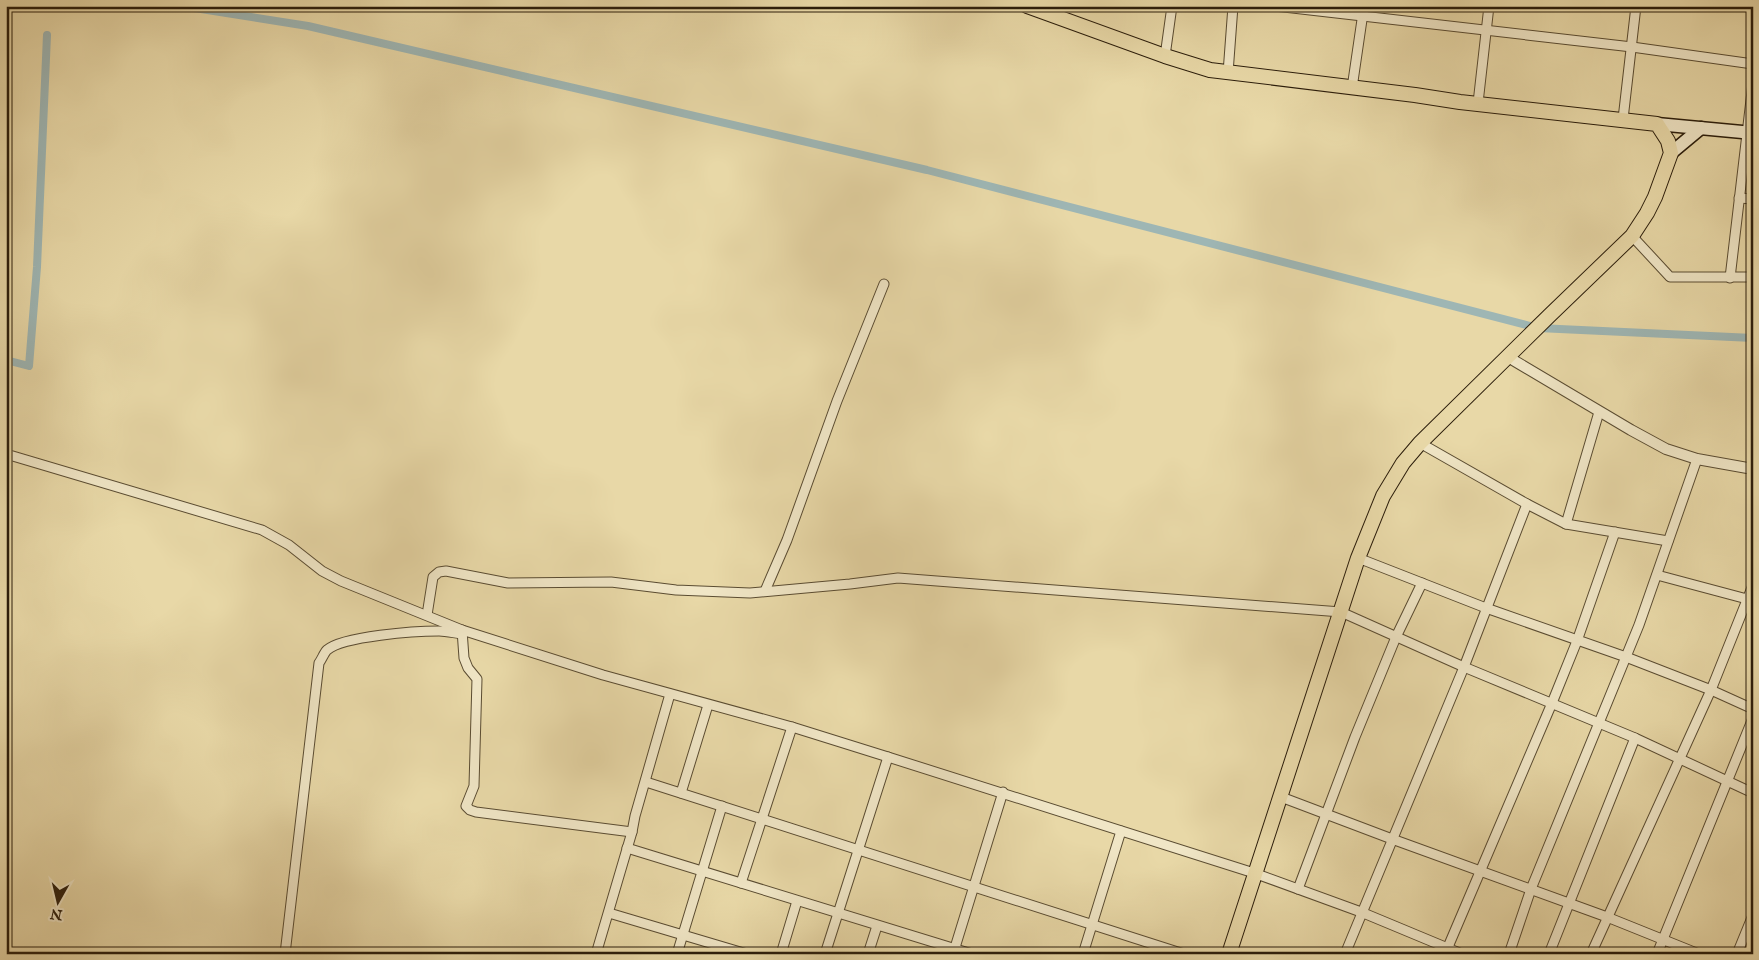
<svg xmlns="http://www.w3.org/2000/svg" width="1759" height="960" font-family="'IM FELL English',serif">
	<rect width="100%" height="100%" fill="#e8d8a7"/>
	<filter id="stains"><feTurbulence type="fractalNoise" baseFrequency=".004" numOctaves="4"/><feColorMatrix values="0 0 0 0 .2 0 0 0 0 .09 0 0 0 0 .02 0 0 0 .5 -.17"/></filter>
	<radialGradient id="worn" r=".72"><stop offset=".6" stop-color="#630" stop-opacity="0"/><stop offset="1" stop-color="#630" stop-opacity=".3"/></radialGradient>
	<g fill="none" stroke-linecap="round" stroke-linejoin="round">
		<g stroke="#9eb6b4" stroke-width="8">
			<polyline points="182,6 308,26 927,170 1538,328 1753,338"/>
			<polyline points="6,360 29,366 37,267 47,35"/>
		</g>
		<defs>
			<g id="minor">
				<polyline points="1275,6 1632,47 1753,64"/>
				<polyline points="1165,56 1172,6"/>
				<polyline points="1228,73 1233,6"/>
				<polyline points="1352,88 1364,6"/>
				<polyline points="1478,103 1489,6"/>
				<polyline points="1623,119 1636,6"/>
				<polyline points="1739,198 1753,199"/>
				<polyline points="1632,236 1670,277 1753,277"/>
				<polyline points="1730,278 1753,83"/>
				<polyline points="1420,443 1527,504 1566,524 1668,541"/>
				<polyline points="6,454 262,530 289,545 322,571 341,581 462,630 603,675 792,727 888,757 1254,873 1361,912 1462,954"/>
				<polyline points="1566,524 1599,412"/>
				<polyline points="1358,558 1486,608 1626,657 1711,690 1753,709"/>
				<polyline points="1657,575 1747,599"/>
				<polyline points="765,591 787,540 837,401 884,284"/>
				<polyline points="427,615 433,577 439,572 446,571 508,583 611,582 676,590 750,593 850,584 898,578 1341,612 1464,667 1635,738 1753,793"/>
				<polyline points="462,630 464,658 468,668 477,679 474,786 466,806 470,810 476,812 632,832"/>
				<polyline points="646,782 1184,954"/>
				<polyline points="681,793 708,705"/>
				<polyline points="1281,797 1392,839 1607,917 1699,954"/>
				<polyline points="627,848 972,954"/>
				<polyline points="741,883 792,727"/>
				<polyline points="1298,889 1355,737 1396,637 1422,583"/>
				<polyline points="609,913 747,954"/>
				<path d="M285,954L319,663C322,659 324,653 327,650C343,636 416,631 439,631C446,631 454,633 462,634"/>
				<polyline points="596,954 632,832 635,816 670,694"/>
				<polyline points="677,954 722,806"/>
				<polyline points="781,954 797,901"/>
				<polyline points="825,954 888,757"/>
				<polyline points="868,954 877,926"/>
				<polyline points="953,954 1003,792"/>
				<polyline points="1083,954 1121,831"/>
				<polyline points="1345,954 1464,667 1527,504"/>
				<polyline points="1445,954 1552,703 1577,641 1615,532"/>
				<polyline points="1509,954 1531,889 1639,625 1697,459"/>
				<polyline points="1549,954 1635,738"/>
				<polyline points="1591,954 1711,690 1753,585"/>
				<polyline points="1657,954 1753,718"/>
				<polyline points="1737,954 1753,915"/>
			</g>
			<polyline id="tertiary" points="1508,357 1631,430 1666,449 1697,459 1753,469"/>
			<g id="secondary">
				<polyline points="1657,124 1753,133"/>
				<polyline points="1671,153 1701,128"/>
			</g>
			<polyline id="primary" points="1027,6 1165,56 1210,70 1415,95 1460,102 1657,124 1668,141 1671,153 1655,197 1647,213 1632,236 1550,315 1420,443 1403,463 1383,496 1358,558 1229,954"/>
		</defs>
		<use href="#minor" stroke="#5a4c32" stroke-width="11"/>
		<use href="#tertiary" stroke="#5a4c32" stroke-width="12"/>
		<use href="#secondary" stroke="#2b1d0b" stroke-width="15"/>
		<use href="#primary" stroke="#2b1d0b" stroke-width="16"/>
		<use href="#minor" stroke="#f0e6c6" stroke-width="9"/>
		<use href="#tertiary" stroke="#f0e6c6" stroke-width="10"/>
		<use href="#secondary" stroke="#f0e6c6" stroke-width="12"/>
		<use href="#primary" stroke="#e8d8a7" stroke-width="14"/>
	</g>
	<rect width="1759" height="960" fill="none" stroke="#e8d8a7" stroke-width="25"/>
	<rect x="8" y="8" width="1744" height="945" fill="none" stroke="#2b1d0b" stroke-width="2.5"/>
	<rect x="12" y="12" width="1734" height="935" fill="none" stroke="#2b1d0b"/>
	<g transform="translate(58 902) rotate(188)" stroke="#f0e6c6" stroke-width="4" paint-order="stroke">
	<path d="M0-4L9 19L0 12L-9 19Z" fill="#2b1d0b"/>
	<text y="-8" font-size="14" font-weight="bold" text-anchor="middle" fill="#2b1d0b">N</text>
	</g>
	<rect width="100%" height="100%" filter="url(#stains)"/>
	<rect width="100%" height="100%" fill="url(#worn)"/>
</svg>
